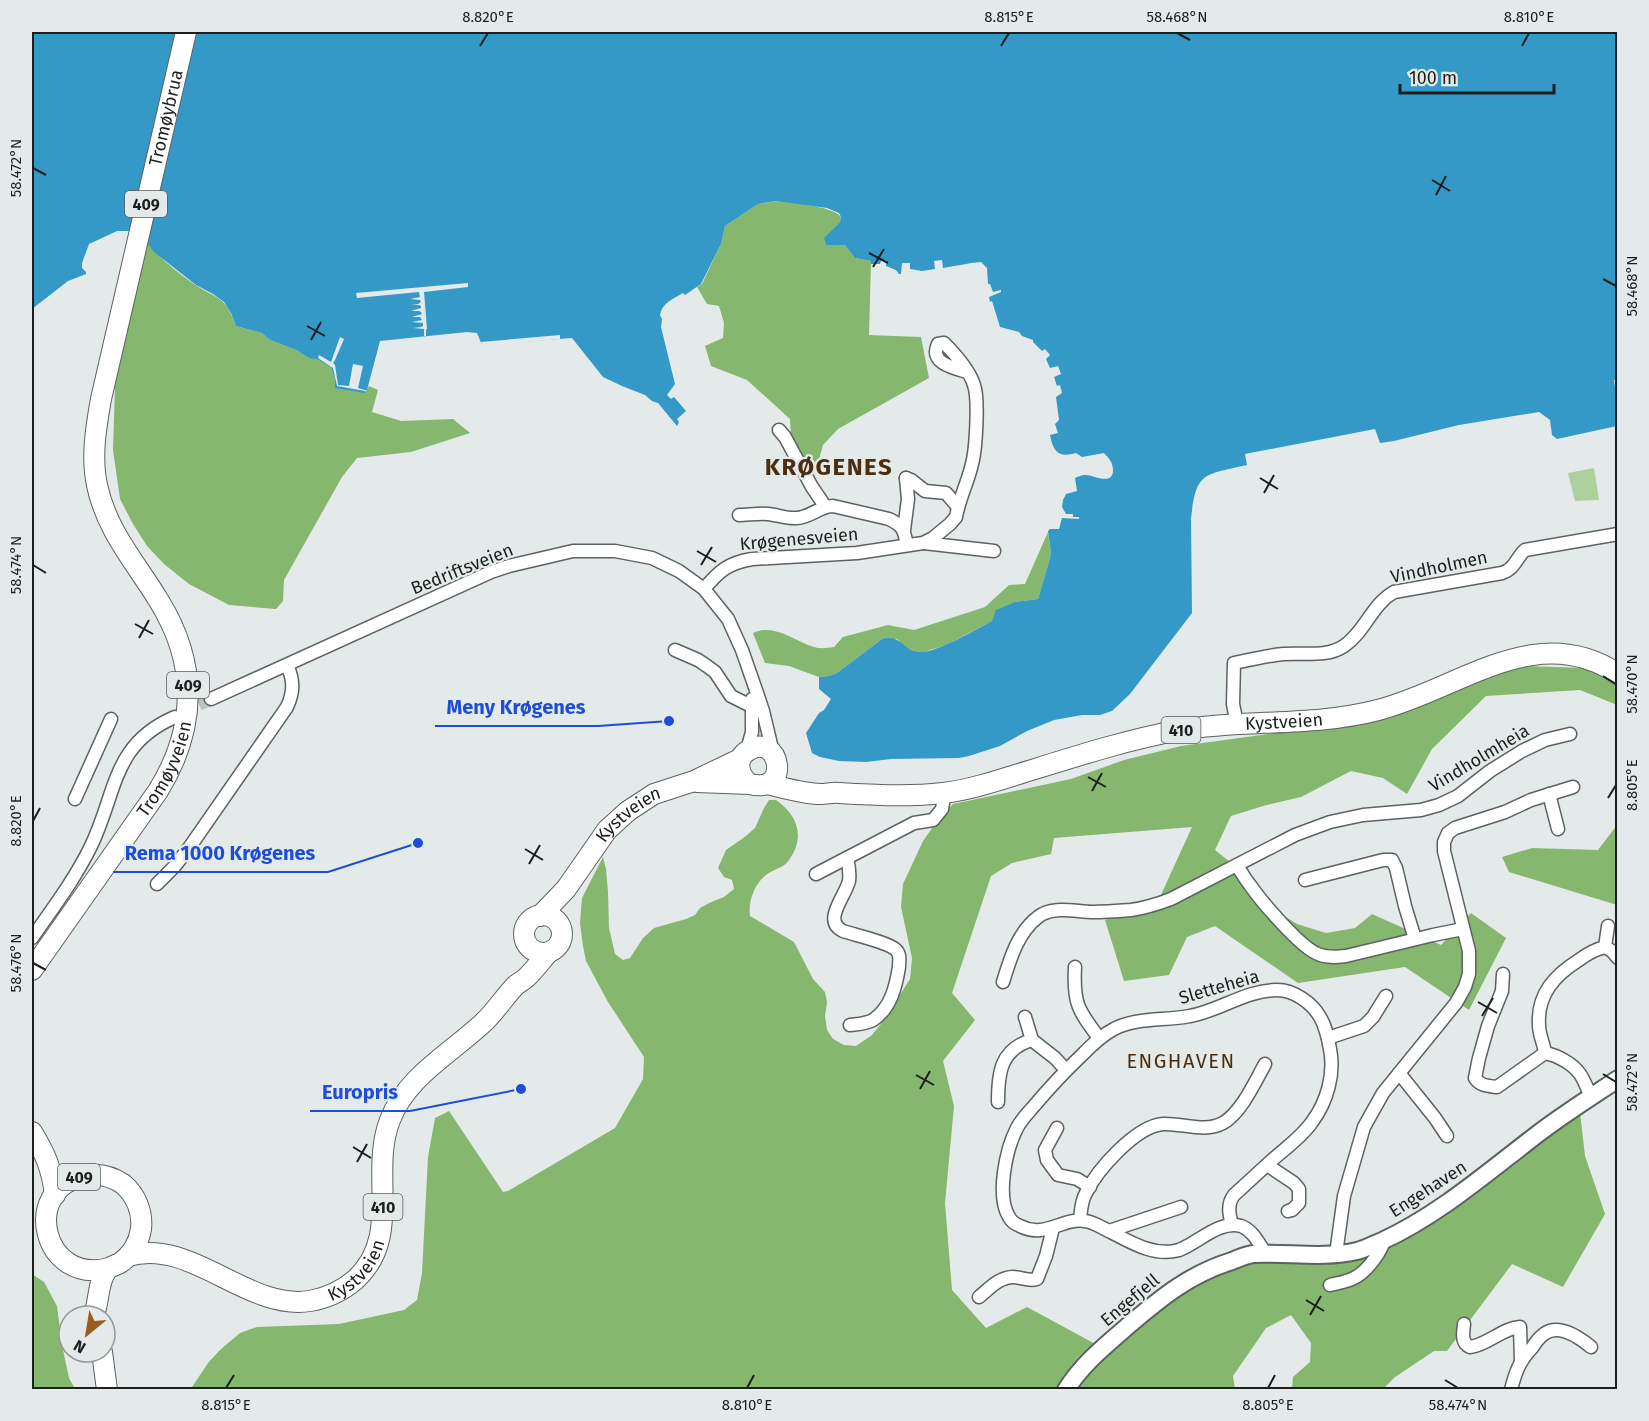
<svg xmlns="http://www.w3.org/2000/svg" width="1649" height="1421" font-family="'Fira Sans',sans-serif">
	<rect width="100%" height="100%" fill="#e4eae9"/>
	<polygon fill="#aed09e" points="1594,468 1599,500 1575,501 1568,473"/>
	<g fill="#85b76e">
		<path d="M784,200C799,205 832,206 841,217L840,222L825,238L826,245H845L855,258L871,261L869,335L921,337L929,378L838,429L823,445L817,467L809,470L791,438L790,419L747,380L711,366L705,346L723,338L724,323L719,306L707,304L697,287L702,284L721,244L725,226L758,204Z"/>
		<path d="M142,236C156,255 175,271 194,284C218,300 225,295 236,326L262,333L270,340L296,350L309,358H317L331,367L335,380L365,392L369,386L378,390L372,412L401,421L453,419L470,433L411,452L357,458L342,477L284,580L283,601L276,609L229,605L189,584L164,564L147,546L133,524L120,499L113,450L116,356Z"/>
		<path d="M1048,532L1051,552L1050,558L1038,599L1015,602L992,621L946,645L920,653L904,647L897,639H882L837,673L829,676L819,677L789,666L765,663L753,633C774,623 794,641 814,647C820,649 827,648 834,647L843,637L888,625L914,630L985,607L1009,585L1025,584Z"/>
		<path d="M1526,666L1585,668L1617,673V705L1580,690L1486,696L1432,749L1407,794L1383,778L1351,771L1301,797L1263,806L1231,816L1215,850L1250,878L1265,904L1297,924L1326,933L1355,928L1372,914L1441,945L1471,913L1506,938L1469,1010L1405,967L1298,983L1215,926L1187,937L1169,975L1124,981L1105,920L1160,897L1192,827L1054,838L1051,854L1012,863L991,876L952,993L975,1020L943,1061L954,1106L945,1203L952,1290L986,1328L1027,1307L1099,1346L1232,1253L1363,1246L1392,1238L1580,1112L1585,1156L1605,1214L1563,1287L1512,1264L1447,1351H1434L1395,1377L1383,1389H1292L1293,1377L1310,1362L1311,1343L1291,1315L1266,1328L1233,1376L1235,1389L190,1390L208,1363L220,1350L240,1333L257,1327L339,1324L404,1310L417,1300L422,1273L428,1157L435,1118L449,1111L503,1192L508,1191L615,1128L643,1079L644,1057L608,1002L586,961L583,946L580,923L582,898L603,857L606,869L608,892L609,928L615,954L623,960L630,958L643,938L654,928L686,919L695,915L700,908L709,903L724,897L734,889L732,880L724,877L718,868L726,850L746,836L755,828L764,808L769,800H776C797,815 806,836 789,860C784,868 773,869 766,875C754,884 748,902 750,916L794,942L813,979L825,992L827,1002L825,1016L827,1030L833,1039L844,1045L856,1046L872,1035L884,1020L910,979L912,958L901,907L903,884L923,841L935,824L953,804L1071,779L1124,760L1181,746L1357,722L1469,682Z"/>
		<polygon points="1617,825 1617,905 1509,872 1502,857 1532,848 1598,850"/>
		<polygon points="32,1274 44,1282 57,1306 62,1345 69,1378 75,1389 32,1389"/>
	</g>
	<path fill="#3599c7" d="M32,32H1617L1618,379L1614,380L1617,401V426L1557,439L1552,435L1550,420L1539,412L1459,425L1394,441L1380,443L1375,429L1245,454L1247,465C1204,475 1196,471 1191,519L1192,613L1130,694L1112,711L1100,715H1082L1054,720L1027,731L1000,746L969,756L959,758L891,759L866,762L839,761L820,757L812,753L806,733L819,713L824,710L831,699L819,689V677L829,676L837,673L882,639C902,634 901,650 919,652C934,654 977,629 992,621L996,610L1015,602L1038,599L1050,558L1051,552L1048,531L1050,529H1059L1062,518L1079,519V517H1073V514H1066L1062,507L1063,500L1066,494L1077,491L1075,478C1078,477 1081,475 1085,475C1092,474 1113,487 1113,470C1113,463 1109,458 1104,453L1082,457L1076,453C1059,458 1053,452 1050,435L1058,433L1055,424L1059,420L1056,397L1062,393L1060,385L1057,386L1054,377L1061,374L1058,366L1050,368L1046,359L1050,355L1045,349L1042,351L1033,342V340L1022,336L1019,332L1000,327L992,301L990,302L989,297L1001,292V290L993,292L990,284H988L987,268L981,262C968,263 956,266 943,268L942,260L934,261L935,269L922,271L910,269V263H902L901,274H899L896,270L886,266V260L881,261L880,264H871V261L855,258L845,245H826L824,238L840,222L841,217L839,213L827,208L777,201L758,204L725,226L721,244L701,284L685,295L683,293C673,299 662,303 660,315L662,319L661,327L675,384L667,395L671,399L674,397L686,411L677,419L679,422L677,426L658,403L652,401L645,395L622,386L603,377L572,338L482,345L477,333L467,332L380,341L367,390H365V393L335,388V380L331,367L317,359L309,358L296,350L270,340L262,333L236,326L231,313L224,302L213,294L196,285L154,252L142,236L130,231H117L89,244L82,263V268L86,272V274L68,281L32,309Z"/>
	<g fill="#e4eae9">
		<polygon points="468,283 468,287 424,292 427,329 426,329 426,336 424,336 424,329 413,328 421,327 423,326 423,323 412,322 422,320 420,317 412,317 422,314 421,312 419,311 411,311 421,308 421,306 419,305 411,305 418,304 421,302 420,300 410,299 420,297 419,292 357,298 356,293"/>
		<polygon points="560,335 560,339 482,346 481,342"/>
		<polygon points="340,337 344,339 335,360 333,363 335,365 338,385 349,386 353,364 363,366 358,388 365,390 365,391 337,386 333,368 318,358 319,355 331,362"/>
	</g>
	<g fill="none" stroke-linecap="round" stroke-linejoin="round">
		<polyline stroke="#bcc1c1" stroke-width="12" stroke-dasharray="12 6" stroke-linecap="butt" points="183,713 211,699"/>
		<defs>
			<g id="street">
				<polyline points="779,430 785,437 812,487 825,506"/>
				<polyline points="906,478 911,480 925,491 946,493 958,507"/>
				<path d="M739,515C748,515 759,513 768,514C778,515 787,519 797,518C811,517 820,506 833,506L889,519C904,526 904,531 907,545"/>
				<polyline points="904,530 908,499 906,478"/>
				<polyline points="924,543 994,551"/>
				<path d="M704,589C719,571 728,563 752,559L857,553L923,543L933,538L950,524L956,517C959,499 968,482 972,464C976,449 979,399 974,385C969,369 955,354 944,343L938,344C929,363 953,368 967,372"/>
				<polyline points="675,650 698,660 707,666 715,672 731,696 753,707"/>
				<polyline points="211,699 491,572 509,566 573,551 615,551 652,558 679,571 704,589 728,619 742,650 757,693 763,711 773,753"/>
				<path d="M1237,724L1233,704L1234,663C1248,660 1262,657 1275,655C1297,651 1325,659 1344,646C1365,632 1372,604 1394,592L1502,573C1515,569 1516,558 1525,550L1618,534"/>
				<polyline points="747,750 752,732 752,699"/>
				<polyline points="1549,794 1558,829"/>
				<polyline points="75,799 111,719"/>
				<path d="M847,858C849,866 850,873 849,881C845,897 822,921 843,931C855,935 887,942 895,949C901,954 899,960 899,967C896,986 891,1008 873,1020C866,1024 858,1024 850,1025"/>
				<path d="M1237,865C1241,872 1245,879 1250,885C1261,901 1301,948 1318,954C1327,958 1337,957 1346,956L1433,935L1463,929"/>
				<polyline points="816,874 914,823 933,820 942,809 945,792"/>
				<polyline points="1305,880 1383,860 1392,860 1396,868 1405,906 1415,939"/>
				<path d="M157,884L174,867L189,848L287,707C294,692 294,680 287,665"/>
				<path d="M32,938C53,908 75,879 91,846C117,792 112,744 175,717"/>
				<polyline points="1605,947 1608,926"/>
				<path d="M1075,967C1073,1003 1078,1010 1099,1038"/>
				<path d="M1503,974L1502,991L1488,1026L1479,1058L1475,1078C1480,1086 1489,1086 1497,1087L1545,1053"/>
				<path d="M1003,982C1010,959 1018,932 1038,917C1052,905 1076,912 1093,912C1105,912 1118,911 1131,910C1145,908 1158,904 1171,899L1295,835L1330,822L1363,815L1421,810L1439,805L1458,796L1490,771L1522,751L1545,740L1570,734"/>
				<polyline points="1025,1017 1032,1040 1055,1058 1066,1070"/>
				<polyline points="1328,1038 1364,1026 1373,1017 1386,996"/>
				<polyline points="1399,1073 1435,1118 1447,1136"/>
				<path d="M1592,1097C1587,1090 1585,1081 1580,1074C1573,1064 1557,1055 1545,1053C1544,1044 1539,1035 1539,1025C1537,994 1555,975 1579,960C1587,954 1596,949 1605,947L1612,951L1618,958"/>
				<path d="M998,1102C998,1074 1000,1049 1032,1040"/>
				<polyline points="1057,1128 1045,1150 1047,1160 1058,1175 1077,1179 1090,1187"/>
				<polyline points="1267,1165 1294,1183 1299,1189 1299,1203 1292,1210 1288,1211"/>
				<path d="M1080,1220C1081,1211 1081,1201 1086,1193C1097,1170 1136,1126 1163,1124C1182,1123 1205,1133 1223,1123C1241,1113 1255,1082 1265,1064"/>
				<path d="M1232,1225C1229,1214 1227,1204 1234,1195C1246,1184 1258,1173 1270,1162C1284,1149 1301,1138 1312,1122C1327,1102 1335,1074 1330,1049C1328,1038 1326,1027 1320,1017C1312,1003 1294,990 1277,990C1246,990 1219,1011 1190,1016C1165,1021 1136,1017 1114,1029C1102,1035 1093,1044 1084,1053C1066,1070 1050,1087 1034,1106C1028,1113 1021,1120 1017,1128C1006,1149 996,1196 1009,1217C1011,1221 1015,1224 1020,1226C1045,1239 1063,1217 1085,1221C1094,1222 1102,1228 1111,1232C1132,1243 1155,1257 1179,1250C1198,1243 1219,1220 1241,1226C1253,1230 1259,1244 1266,1254"/>
				<polyline points="1109,1231 1181,1207"/>
				<polyline points="1336,1254 1344,1196 1364,1127 1383,1093 1456,1003 1465,987 1469,974 1469,951 1444,851 1444,842 1448,833 1455,828 1505,812 1531,800 1573,787"/>
				<path d="M1330,1285C1338,1283 1346,1282 1354,1278C1366,1272 1378,1256 1383,1244L1381,1241"/>
				<path d="M979,1297C989,1289 999,1277 1013,1277C1022,1277 1028,1282 1037,1279L1046,1256L1053,1228"/>
				<path d="M1464,1324C1463,1333 1461,1343 1470,1347C1488,1345 1502,1328 1520,1327L1521,1361"/>
				<path d="M1511,1390C1515,1373 1520,1360 1532,1348C1535,1343 1540,1337 1544,1334C1559,1323 1580,1338 1591,1347"/>
			</g>
			<path id="secondary" d="M1066,1390C1082,1364 1106,1345 1129,1325C1162,1297 1190,1274 1232,1261C1239,1258 1246,1255 1253,1254C1288,1252 1323,1259 1357,1251C1366,1249 1374,1244 1382,1241C1439,1215 1489,1171 1539,1133C1564,1114 1591,1097 1618,1079"/>
			<g id="primary">
				<path d="M697,782L750,784C792,795 780,732 749,750C734,758 738,776 750,784"/>
				<path id="s1" d="M768,784C783,788 806,794 821,794C827,794 833,792 839,793C874,795 909,797 943,793C975,789 1005,778 1035,769C1083,754 1131,739 1180,730C1245,719 1313,727 1378,710C1458,690 1536,619 1618,674"/>
				<circle cx="543" cy="934" r="19"/>
				<path id="s2" d="M540,916L566,889L607,830L628,811L654,794L694,781L740,759"/>
				<path id="s3" d="M32,970L158,791C197,728 198,664 159,601C136,563 106,530 97,485C91,457 96,427 101,399L186,32"/>
				<path d="M32,1132C45,1153 52,1169 55,1195"/>
				<path id="s4" d="M128,1256C191,1237 247,1311 310,1301C327,1298 342,1291 355,1280C403,1237 369,1173 390,1120C406,1077 451,1053 483,1023C496,1011 505,996 516,985C520,982 524,980 527,977C535,969 541,961 548,953"/>
				<path d="M96,1308C99,1296 99,1278 108,1269C111,1266 117,1265 120,1263C132,1255 139,1242 141,1229C143,1212 136,1195 123,1184C111,1176 97,1173 84,1176C20,1189 43,1286 109,1268"/>
				<polyline points="102,1352 107,1390"/>
			</g>
		</defs>
		<use href="#street" stroke="#5c6261" stroke-width="15"/>
		<use href="#secondary" stroke="#5c6261" stroke-width="20"/>
		<use href="#primary" stroke="#5c6261" stroke-width="22"/>
		<use href="#street" stroke="#fff" stroke-width="12"/>
		<use href="#secondary" stroke="#fff" stroke-width="16"/>
		<use href="#primary" stroke="#fff" stroke-width="20"/>
	</g>
	<path fill="none" stroke="#1d1f1f" stroke-width="2" d="M1177,33L1190,40M480,46L488,33M1001,46L1009,33M1522,46L1529,33M33,168L46,175M1432,180L1450,191M1436,195L1446,176M869,253L888,263M873,267L884,249M1603,279L1616,286M307,326L325,336M311,340L321,322M1260,478L1278,489M1264,493L1274,475M697,551L716,562M33,565L46,573M701,565L712,547M135,624L153,634M139,638L149,620M1603,676L1616,684M1088,777L1106,787M1092,791L1102,773M1608,798L1616,785M33,821L40,808M525,849L543,860M529,864L540,845M33,963L46,970M1478,1002L1497,1013M1482,1016L1493,998M1603,1074L1616,1082M916,1075L934,1085M920,1089L930,1071M353,1147L371,1158M357,1162L367,1144M1306,1300L1324,1311M1310,1315L1321,1296M1445,1380L1458,1388M226,1388L234,1375M747,1388L754,1375M1268,1388L1275,1375"/>
	<g text-anchor="middle" stroke-width="4.5" stroke-linejoin="round" paint-order="stroke">
		<g fill="#e4eae9" stroke="#595c5c" stroke-width="1.5">
			<rect x="125" y="191" width="42" height="26" rx="4.5"/>
			<rect x="167" y="672" width="42" height="26" rx="4.5"/>
			<rect x="1161.5" y="717" width="39" height="26" rx="4.5"/>
			<rect x="58" y="1164" width="42" height="26" rx="4.5"/>
			<rect x="363.5" y="1194" width="39" height="26" rx="4.5"/>
		</g>
		<g font-size="16" font-weight="bold" fill="#1d1f1f">
			<text x="146" y="210">409</text>
			<text x="188" y="691">409</text>
			<text x="1181" y="736">410</text>
			<text x="79" y="1183">409</text>
			<text x="383" y="1213">410</text>
		</g>
		<g font-size="18" fill="#1d1f1f" stroke="#e4eae9">
			<text dy="6" stroke="none"><textPath href="#s3" startOffset="928">Tromøybrua</textPath></text>
			<text transform="translate(799 539) rotate(-5)" y="6">Krøgenesveien</text>
			<text transform="translate(1439 567) rotate(-12)" y="6">Vindholmen</text>
			<text transform="translate(462 569) rotate(-22)" y="6">Bedriftsveien</text>
			<text dy="6" stroke="none"><textPath href="#s1" startOffset="526">Kystveien</textPath></text>
			<text transform="translate(1479 758) rotate(-31)" y="6">Vindholmheia</text>
			<text dy="6" stroke="none"><textPath href="#s3" startOffset="242">Tromøyveien</textPath></text>
			<text dy="6" stroke="none"><textPath href="#s2" startOffset="136">Kystveien</textPath></text>
			<text transform="translate(1219 987) rotate(-16)" y="6">Sletteheia</text>
			<text transform="translate(1428 1189) rotate(-33)" y="6">Engehaven</text>
			<text dy="6" stroke="none"><textPath href="#s4" startOffset="250">Kystveien</textPath></text>
			<text transform="translate(1130 1300) rotate(-40)" y="6">Engefjell</text>
		</g>
		<g font-size="20" letter-spacing="1.5" fill="#4b2e11" stroke="#e4eae9">
			<text x="1181" y="1068">ENGHAVEN</text>
		</g>
		<g font-size="24" font-weight="bold" letter-spacing="1.5" fill="#4b2e11" stroke="#e4eae9">
			<text x="829" y="475">KRØGENES</text>
		</g>
	</g>
	<path fill="none" stroke="#1d4ed8" stroke-width="2" d="M669 721L598 726H435M418 843L328 872H113M521 1089L410 1111H310"/>
	<g fill="#1d4ed8" stroke="#e4eae9" stroke-width="2">
		<circle cx="669" cy="721" r="6"/>
		<circle cx="418" cy="843" r="6"/>
		<circle cx="521" cy="1089" r="6"/>
	</g>
	<g font-size="20" text-anchor="middle" font-weight="bold" fill="#1d4ed8" stroke="#e4eae9" stroke-width="4.5" stroke-linejoin="round" paint-order="stroke">
		<text x="516" y="714">Meny Krøgenes</text>
		<text x="220" y="860">Rema 1000 Krøgenes</text>
		<text x="360" y="1099">Europris</text>
	</g>
	<rect width="1649" height="1421" fill="none" stroke="#e4eae9" stroke-width="66"/>
	<g transform="translate(87 1334) rotate(210)"><circle r="28" fill="#e4eae9" stroke="#949998" stroke-width="1.5"/>
	<path d="M0-4.5L10 22L0 15L-10 22Z" fill="#975d1c"/>
	<text y="-9" font-size="16" font-weight="bold" text-anchor="middle" fill="#1d1f1f">N</text>
	</g>
	<path d="M1400 84v9h154v-9" fill="none" stroke="#1d1f1f" stroke-width="3"/>
	<text x="1409" y="84" font-size="18" fill="#1d1f1f" stroke="#e4eae9" stroke-width="4.5" paint-order="stroke">100 m</text>
	<rect x="33" y="33" width="1583" height="1355" fill="none" stroke="#1d1f1f" stroke-width="2"/>
	<g font-size="15" text-anchor="middle" fill="#1d1f1f">
		<text x="488" y="22">8.820°E</text>
		<text x="1009" y="22">8.815°E</text>
		<text x="1177" y="22">58.468°N</text>
		<text x="1529" y="22">8.810°E</text>
		<text transform="translate(16 168) rotate(-90)" y="5">58.472°N</text>
		<text transform="translate(1632 286) rotate(-90)" y="5">58.468°N</text>
		<text transform="translate(16 565) rotate(-90)" y="5">58.474°N</text>
		<text transform="translate(1632 684) rotate(-90)" y="5">58.470°N</text>
		<text transform="translate(1632 785) rotate(-90)" y="5">8.805°E</text>
		<text transform="translate(16 821) rotate(-90)" y="5">8.820°E</text>
		<text transform="translate(16 963) rotate(-90)" y="5">58.476°N</text>
		<text transform="translate(1632 1082) rotate(-90)" y="5">58.472°N</text>
		<text x="226" y="1410">8.815°E</text>
		<text x="747" y="1410">8.810°E</text>
		<text x="1268" y="1410">8.805°E</text>
		<text x="1458" y="1410">58.474°N</text>
	</g>
</svg>
